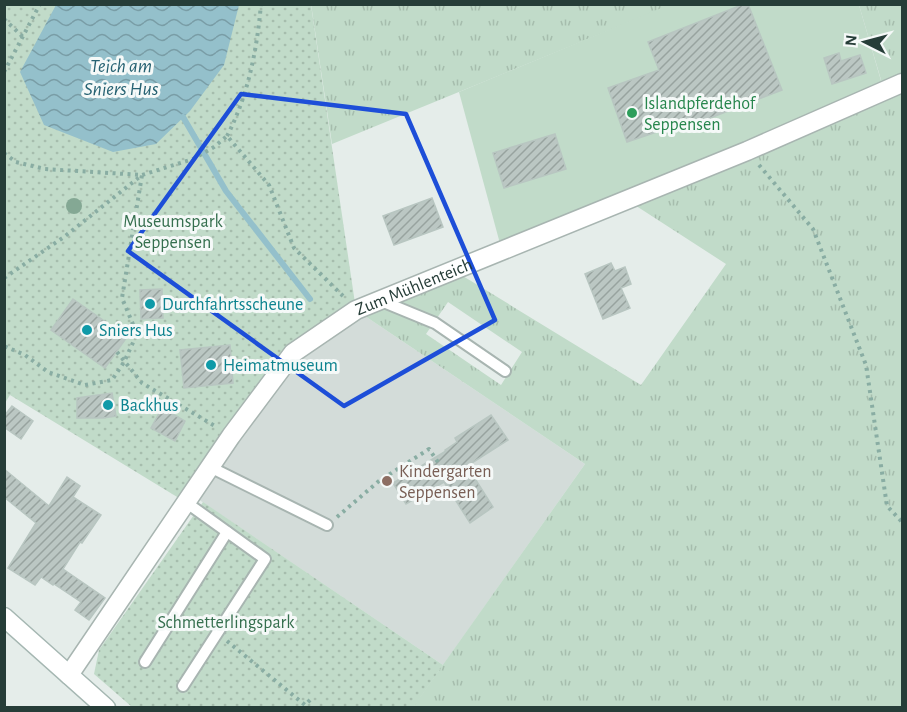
<svg xmlns="http://www.w3.org/2000/svg" width="907" height="712" font-family="'Alegreya Sans',sans-serif">
	<defs>
		<pattern id="grass-tufts" width="24" height="20" patternUnits="userSpaceOnUse" patternTransform="scale(1.5)"><rect width="24" height="20" fill="#c1dbc9"/><path d="M3 7l-1-3M5 7V3M7 7l1-3M15 17l-1-3M17 17v-4M19 17l1-3" fill="none" stroke="#a6bdad"/></pattern>
		<pattern id="park-dots" width="8" height="8" patternUnits="userSpaceOnUse" patternTransform="scale(1.5)"><rect width="8" height="8" fill="#c1dbc9"/><path d="M2 2h.1M6 6h.1" fill="none" stroke="#a6bdad" stroke-width="1.8" stroke-linecap="round"/></pattern>
		<pattern id="water-waves" width="16" height="10" patternUnits="userSpaceOnUse" patternTransform="scale(1.5)"><rect width="16" height="10" fill="#94c0cb"/><path d="M0 5q4-4 8 0t8 0" fill="none" stroke="#799da6"/></pattern>
		<pattern id="building-hatch" width="6" height="6" patternUnits="userSpaceOnUse" patternTransform="scale(1.5)"><rect width="6" height="6" fill="#bbc7c3"/><path d="M-1 1l2-2M0 6l6-6M5 7l2-2" fill="none" stroke="#98a39f"/></pattern>
	</defs>
	<rect width="100%" height="100%" fill="#e5edea"/>
	<polygon fill="#d3dcd9" points="356,310 585,464 443,665 192,495 293,353"/>
	<g fill="url(#grass-tufts)" fill-rule="evenodd">
		<polygon points="311,4 671,5 332,144"/>
		<path d="M859,5H902V707H413L585,464L356,310L453,270L641,385L726,264L627,200L884,90ZM448,302L522,352L501,385L426,334Z"/>
	</g>
	<g fill="url(#park-dots)">
		<polygon points="5,5 311,5 356,310 293,353 187,503 10,395 5,403"/>
		<polygon points="203,502 443,665 413,708 132,707 94,674 99,650"/>
	</g>
	<polygon fill="#c1dbc9" points="671,4 859,5 884,91 502,251 459,92"/>
	<polygon fill="url(#water-waves)" points="56,5 56,4 239,5 224,65 190,111 156,144 113,152 44,125 20,72"/>
	<g fill="none" stroke-linecap="round" stroke-linejoin="round">
		<polyline stroke="#94c0cb" stroke-width="6" points="183,117 226,191 310,299"/>
	</g>
	<g fill="url(#building-hatch)" stroke="#b8c6c1" stroke-width="1.5">
		<polygon points="744,4 748,4 782,90 682,129 680,124 627,142 608,88 659,70 648,42"/>
		<polygon points="839,53 841,61 860,55 866,73 832,84 824,58"/>
		<polygon points="555,134 566,169 504,188 493,153"/>
		<polygon points="432,198 443,227 394,245 383,216"/>
		<polygon points="611,263 615,271 625,267 631,284 621,288 630,308 603,319 585,274"/>
		<polygon points="162,289 163,318 141,319 140,290"/>
		<polygon points="73,299 127,337 105,368 51,330"/>
		<polygon points="230,345 233,383 184,388 180,350"/>
		<polygon points="112,393 116,416 103,418 77,418 77,398"/>
		<polygon points="12,406 33,421 21,439 4,427 4,416"/>
		<polygon points="162,408 185,421 175,441 151,428"/>
		<polygon points="491,415 508,440 467,466 493,507 470,523 444,482 406,504 393,483 446,451 445,450 457,442 455,438"/>
		<polygon points="4,469 49,506 67,477 80,486 73,497 101,515 82,543 80,542 63,569 105,598 89,620 75,610 81,602 54,584 53,585 41,577 35,585 8,568 36,523 4,497"/>
	</g>
	<g fill="none" stroke-linecap="round" stroke-linejoin="round">
		<defs>
			<g id="lane">
				<polyline points="379,300 435,323 505,371"/>
				<polyline points="210,467 327,525"/>
				<polyline points="145,662 227,532"/>
				<polyline points="183,686 265,559 187,503"/>
			</g>
			<g id="street">
				<path id="s1" d="M69,675L231,436L293,353L356,310L747,151L902,83"/>
			</g>
			<polyline id="secondary" points="4,617 106,708"/>
		</defs>
		<use href="#lane" stroke="#a8b5b1" stroke-width="14"/>
		<use href="#street" stroke="#a8b5b1" stroke-width="21"/>
		<use href="#secondary" stroke="#a5b7b2" stroke-width="21"/>
		<g stroke="#89ada3" stroke-width="4" stroke-dasharray="3 4.5" stroke-linecap="butt">
			<polyline points="4,19 23,37"/>
			<polyline points="4,72 40,4"/>
			<path d="M227,136C248,96 257,50 261,4"/>
			<polyline points="4,153 16,162 45,169 142,175 122,298 137,334 124,362 112,380 85,385 48,372 25,355 4,346"/>
			<polyline points="759,165 813,229 866,365 887,506 902,522"/>
			<polyline points="4,278 64,237 142,175 193,159 214,147 227,136 269,185 294,248 343,296"/>
			<polyline points="117,352 142,383 215,426"/>
			<polyline points="337,517 379,481 429,449 440,465"/>
			<polyline points="227,641 305,705 310,700"/>
		</g>
		<use href="#lane" stroke="#fff" stroke-width="10"/>
		<use href="#street" stroke="#fff" stroke-width="18"/>
		<use href="#secondary" stroke="#fff" stroke-width="18"/>
	</g>
	<circle fill="#84a894" cx="74" cy="206" r="8"/>
	<path fill="none" stroke="#1d4ed8" stroke-width="4.5" stroke-linejoin="round" d="M241,94L406,114L495,320L344,406L128,251Z"/>
	<circle fill="#2e9e5b" stroke="#f5f9f8" stroke-width="2" cx="632" cy="113" r="6"/>
	<g fill="#0f9aa8" stroke="#f5f9f8" stroke-width="2">
		<circle cx="150" cy="304" r="6"/>
		<circle cx="87" cy="330" r="6"/>
		<circle cx="211" cy="365" r="6"/>
		<circle cx="108" cy="405" r="6"/>
	</g>
	<circle fill="#8d6e63" stroke="#f5f9f8" stroke-width="2" cx="387" cy="481" r="6"/>
	<g text-anchor="middle" stroke-width="6" stroke-linejoin="round" paint-order="stroke">
		<g font-size="18" fill="#27864d" stroke="#f5f9f8" text-anchor="start">
			<text x="644" y="109">Islandpferdehof<tspan x="644" dy="21">Seppensen</tspan></text>
		</g>
		<g font-size="18" fill="#356f4e" stroke="#f5f9f8">
			<text x="173" y="227">Museumspark<tspan x="173" dy="21">Seppensen</tspan></text>
			<text x="226" y="628">Schmetterlingspark</text>
		</g>
		<g font-size="18" fill="#263d38" stroke="#f5f9f8">
			<text dy="6" stroke="none"><textPath href="#s1" startOffset="531">Zum Mühlenteich</textPath></text>
		</g>
		<g font-size="18" fill="#0d838f" stroke="#f5f9f8" text-anchor="start">
			<text x="162" y="310">Durchfahrtsscheune</text>
			<text x="99" y="336">Sniers Hus</text>
			<text x="223" y="371">Heimatmuseum</text>
			<text x="120" y="411">Backhus</text>
		</g>
		<g font-size="18" fill="#785e54" stroke="#f5f9f8" text-anchor="start">
			<text x="399" y="477">Kindergarten<tspan x="399" dy="21">Seppensen</tspan></text>
		</g>
		<g font-size="20" font-style="italic" fill="#266272" stroke="#f5f9f8">
			<text x="121" y="72">Teich am<tspan x="121" dy="23">Sniers Hus</tspan></text>
		</g>
	</g>
	<rect width="907" height="712" fill="none" stroke="#263d38" stroke-width="12"/>
	<g transform="translate(865 42) rotate(276)" stroke="#f5f9f8" stroke-width="4.5" paint-order="stroke">
	<path d="M0-4.5L10 22L0 15L-10 22Z" fill="#263d38"/>
	<text y="-9" font-size="16" font-weight="bold" text-anchor="middle" fill="#263d38">N</text>
	</g>
</svg>
